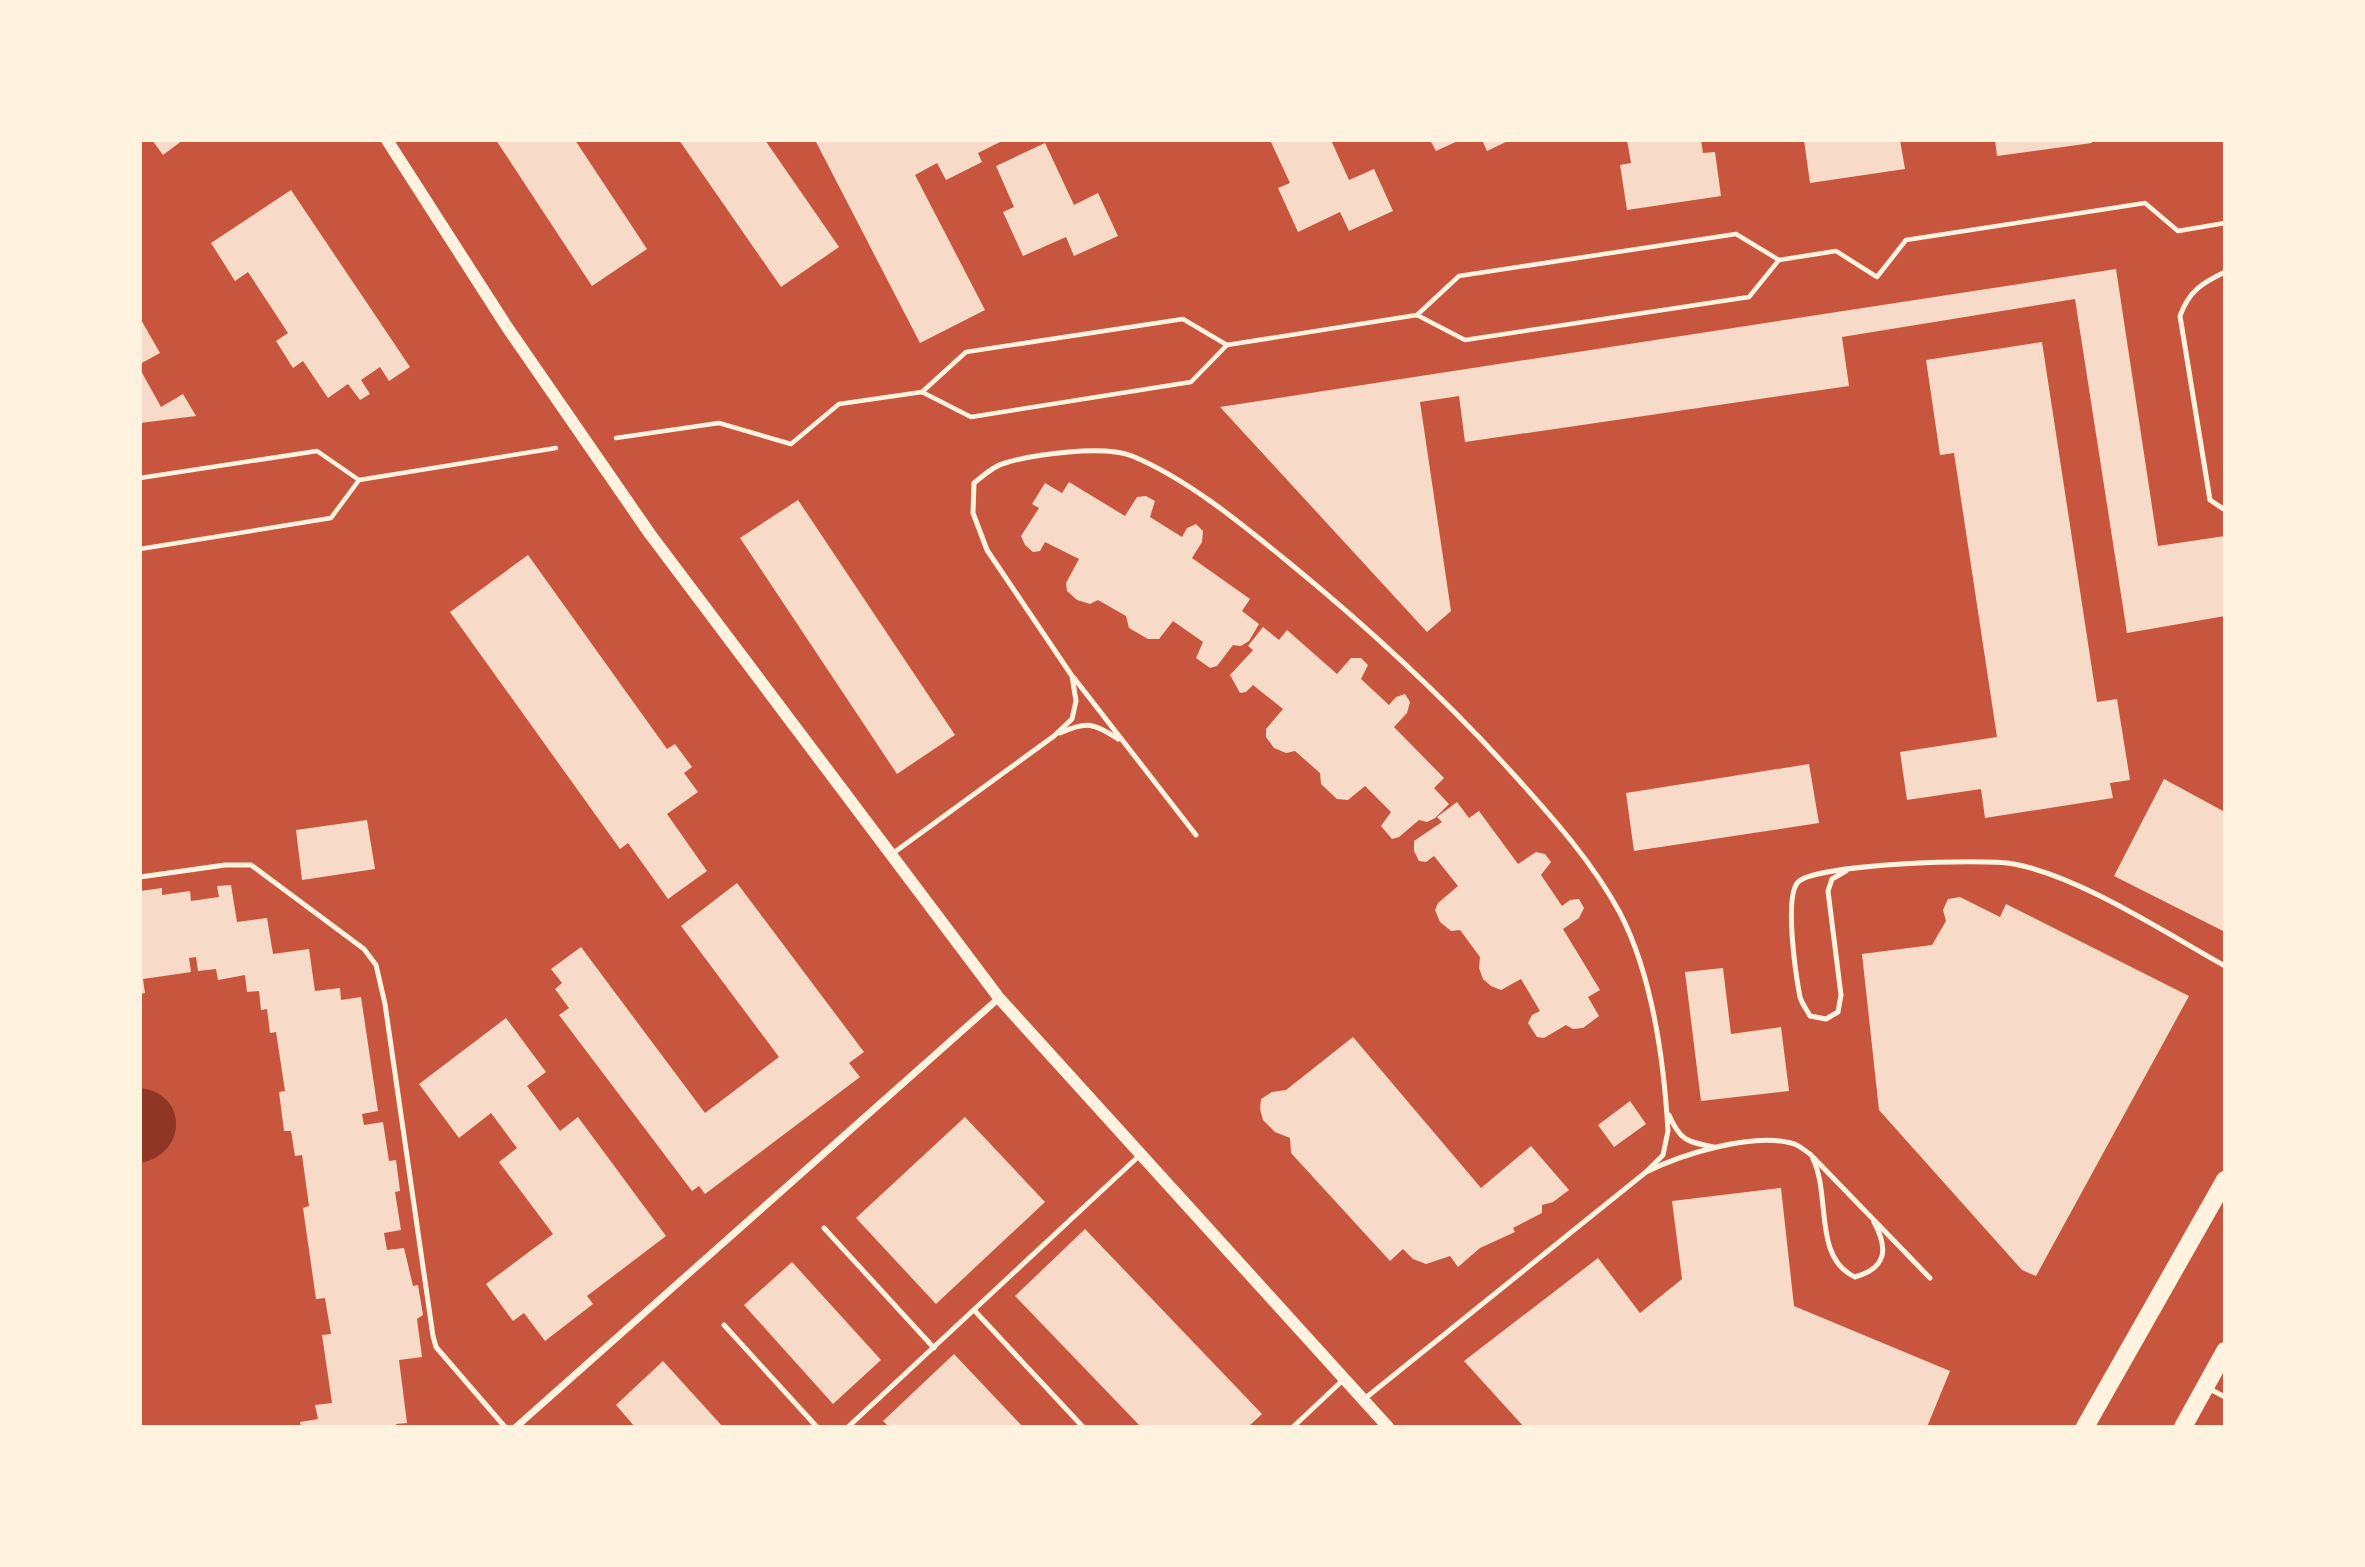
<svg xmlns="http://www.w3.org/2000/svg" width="2365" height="1567" font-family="Lato,sans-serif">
	<rect width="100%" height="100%" fill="#c8553d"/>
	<path fill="#8f3625" d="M140,1088C188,1093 188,1154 140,1163Z"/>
	<g fill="#f7dbc8">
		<polygon points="152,140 183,140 163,155"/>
		<polygon points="496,140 575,140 647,249 592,286"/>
		<polygon points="679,140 765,140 839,247 781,287"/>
		<polygon points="815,140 1004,140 978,153 982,162 946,180 937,163 915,175 985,310 920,343"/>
		<polygon points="1270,140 1331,140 1349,180 1374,169 1393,211 1349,231 1340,212 1298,232 1278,188 1290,183"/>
		<polygon points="1430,140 1460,140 1436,151"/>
		<polygon points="1482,140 1510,140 1487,151"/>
		<polygon points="1627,140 1701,140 1703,153 1715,152 1721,196 1627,210 1620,165 1631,163"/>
		<polygon points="1804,140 1900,140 1905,169 1810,183"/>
		<polygon points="1995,140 2091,140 2092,143 1997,156"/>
		<polygon points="1045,143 1074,205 1098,193 1118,236 1074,256 1066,237 1023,256 1003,212 1014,207 996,166"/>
		<polygon points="291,190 410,367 389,381 380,367 361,380 370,394 360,400 348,384 328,398 303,361 293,368 276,341 288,333 248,272 235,281 211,243"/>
		<polygon points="2116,269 2158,546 2225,536 2225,616 2127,633 2075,299 1842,337 1849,386 1465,442 1459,396 1420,402 1451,611 1427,632 1220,407"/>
		<polygon points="140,318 160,353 140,364"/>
		<polygon points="2042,342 2097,702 2117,699 2130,780 2110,783 2113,798 1985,818 1981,789 1907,800 1900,752 1997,737 1954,453 1940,455 1926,360"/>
		<polygon points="140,369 161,407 183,394 196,416 140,423"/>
		<polygon points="1069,482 1125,516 1137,497 1146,496 1155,501 1150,517 1182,537 1187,528 1196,524 1203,531 1202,542 1192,558 1250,599 1242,611 1259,624 1249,641 1241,646 1233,645 1217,666 1210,668 1196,658 1203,642 1173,621 1159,639 1148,639 1129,628 1126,616 1098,600 1090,604 1077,600 1067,591 1066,583 1079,559 1045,542 1040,551 1033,552 1025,545 1021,536 1039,508 1032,504 1045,483 1062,493"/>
		<polygon points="798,500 955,735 897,774 740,538"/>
		<polygon points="528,555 667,749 675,744 692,767 684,773 698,792 667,814 707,871 668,899 628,843 620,849 450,612"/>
		<polygon points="1263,627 1279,640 1287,630 1337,674 1351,658 1361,658 1368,665 1361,679 1389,705 1396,697 1405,694 1410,702 1407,713 1394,727 1444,778 1434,788 1449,804 1435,818 1427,822 1419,820 1399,837 1392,839 1381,826 1391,812 1365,786 1348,800 1337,799 1321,784 1320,773 1295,751 1286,753 1274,748 1266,737 1266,729 1283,709 1253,685 1246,692 1240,693 1230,675 1253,650 1248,646"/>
		<polygon points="1809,764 1819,823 1634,851 1626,793"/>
		<polygon points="2164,779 2225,812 2225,932 2114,876"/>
		<polygon points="1457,802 1469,818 1479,811 1518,864 1536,852 1545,854 1551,862 1541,875 1562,906 1570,900 1579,899 1584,908 1579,918 1563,929 1600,990 1588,997 1599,1016 1583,1028 1573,1029 1566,1025 1544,1038 1537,1037 1528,1023 1532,1015 1540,1011 1521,979 1501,990 1491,986 1483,979 1479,968 1480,957 1460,930 1451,931 1440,922 1435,910 1438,903 1458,886 1434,856 1426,862 1419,861 1414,851 1414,841 1442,822 1437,817"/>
		<polygon points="367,820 375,869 302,880 296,830"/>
		<polygon points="737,883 864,1052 849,1063 860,1077 705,1194 699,1186 692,1191 559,1015 569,1008 555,989 562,983 551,969 581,947 705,1113 779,1057 681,926"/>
		<polygon points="231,885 237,922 267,918 273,954 309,949 315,991 340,988 341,1000 361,997 378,1111 362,1114 364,1125 383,1122 389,1161 396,1160 400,1191 395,1192 401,1230 384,1233 387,1250 404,1248 413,1286 418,1285 423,1315 417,1319 422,1357 399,1360 407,1423 396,1424 397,1427 301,1427 300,1422 318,1419 315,1405 332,1403 322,1335 331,1334 325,1298 316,1299 303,1208 309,1206 302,1155 295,1156 291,1131 284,1131 279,1092 285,1091 276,1032 270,1033 267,1009 261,1010 259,991 247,992 245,975 218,980 216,969 198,971 196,957 189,958 191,972 143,979 145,993 140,994 140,891 162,888 162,895 190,891 191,901 219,897 217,886"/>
		<polygon points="1960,897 2000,917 2006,904 2189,996 2036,1276 2022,1270 1879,1110 1862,954 1932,945 1946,921 1943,910 1948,899"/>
		<polygon points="1723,968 1731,1034 1781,1027 1789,1091 1701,1101 1685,972"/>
		<polygon points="506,1018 546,1072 527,1086 560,1131 578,1117 666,1236 587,1296 593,1304 545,1341 524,1313 513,1321 486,1284 553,1234 499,1162 517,1148 491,1113 459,1138 419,1084"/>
		<polygon points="1353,1037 1481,1188 1531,1146 1569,1190 1553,1202 1542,1205 1542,1213 1513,1228 1515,1232 1480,1248 1458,1267 1450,1256 1426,1264 1413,1259 1403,1249 1390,1261 1291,1153 1290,1138 1275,1132 1263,1120 1260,1109 1261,1099 1272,1092 1286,1090"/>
		<polygon points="1630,1101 1646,1124 1614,1147 1598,1125"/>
		<polygon points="965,1117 1045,1202 936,1304 856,1218"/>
		<polygon points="1781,1188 1794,1306 1950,1371 1927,1427 1524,1427 1464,1361 1598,1258 1640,1313 1682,1279 1672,1201"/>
		<polygon points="1085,1229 1262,1414 1248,1427 1141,1427 1015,1296"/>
		<polygon points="792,1262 881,1360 833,1404 744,1305"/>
		<polygon points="954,1354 1023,1427 889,1427 883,1421"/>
		<polygon points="663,1361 723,1427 635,1427 616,1405"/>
	</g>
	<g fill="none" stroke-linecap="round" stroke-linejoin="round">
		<g stroke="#fff3e0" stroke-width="4.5">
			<polyline points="1417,315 1459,276 1736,234 1779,260"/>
			<polyline points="922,392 966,352 1183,319 1227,345"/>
			<polyline points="616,438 719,423 791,444 839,404 922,392 971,417 1191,382 1227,345 1417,315 1465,340 1749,297 1779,260 1836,251 1877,277 1906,240 2145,203 2178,231 2225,223"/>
			<polyline points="140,478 317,451 359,480 556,448"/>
			<polyline points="140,549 331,518 359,480"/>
		</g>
		<g stroke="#fff3e0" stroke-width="5">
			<path d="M2225,272C2202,283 2189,291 2180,316L2210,500L2225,510"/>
			<polyline points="1074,678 1196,835"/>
			<path d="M1060,733C1087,721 1094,723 1118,739"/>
			<path d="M892,854L1054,736L1072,719L1076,701L1072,676L987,550L973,513L974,483C983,476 993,466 1005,463C1035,454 1103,445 1132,456C1186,478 1242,524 1287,561C1369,628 1445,698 1516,777C1554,819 1593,863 1620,913C1652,975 1664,1062 1668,1131L1663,1155L1646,1172"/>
			<path d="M1846,871L1832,879L1828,891L1841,995L1838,1012L1826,1019L1810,1016C1807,1010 1802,1004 1800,997C1796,976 1784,897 1798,882C1816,864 1984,858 2014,864C2081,877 2164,932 2225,966"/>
			<polyline points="140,877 225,865 251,865 364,949 376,965 385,1004 433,1336 436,1347 505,1427"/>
			<path d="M1669,1115C1680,1141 1688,1142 1714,1147"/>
			<path d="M1813,1159C1831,1196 1813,1258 1855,1277C1886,1268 1889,1250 1874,1222"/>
			<polyline points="824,1228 934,1348"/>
			<polyline points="974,1310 1083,1427"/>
			<polyline points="724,1325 817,1427"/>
			<polyline points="2208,1388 2225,1397"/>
			<path d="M1363,1400L1646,1172C1682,1154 1751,1133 1791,1143C1798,1144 1804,1150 1810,1154L1930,1278"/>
			<polyline points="848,1427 1140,1155"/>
			<polyline points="1293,1427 1344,1379"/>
		</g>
		<polyline stroke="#fff3e0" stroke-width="7" points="516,1427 999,998"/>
		<polyline stroke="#fff3e0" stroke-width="12" points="387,140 507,327 650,534 999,998 1388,1427"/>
		<g stroke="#fff3e0" stroke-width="18">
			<polyline points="2085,1427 2225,1180"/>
			<polyline points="2183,1427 2225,1351"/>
		</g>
	</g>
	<rect width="2365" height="1567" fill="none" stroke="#fff3e0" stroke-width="284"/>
</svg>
